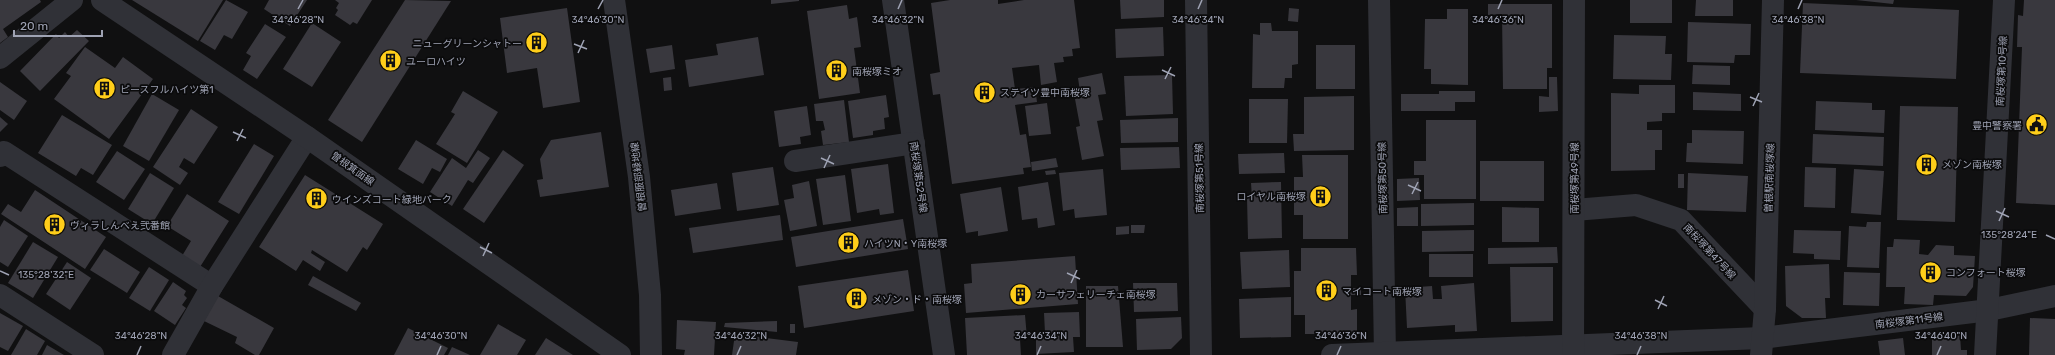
<svg xmlns="http://www.w3.org/2000/svg" width="2055" height="355" font-family="Rubik,'Noto Sans JP',sans-serif">
	<rect width="100%" height="100%" fill="#101011"/>
	<g fill="#39383e">
		<polygon points="0,0 40,0 41,2 3,29 8,37 0,43"/>
		<polygon points="132,0 223,0 198,41"/>
		<polygon points="226,0 248,12 232,39 224,35 215,50 200,41"/>
		<polygon points="269,0 307,0 290,26 264,9"/>
		<polygon points="335,0 372,0 357,24 353,22 350,25 335,15 338,10 336,8 339,3"/>
		<polygon points="405,0 451,1 362,142 328,120"/>
		<polygon points="771,0 799,0 799,1 771,4"/>
		<polygon points="950,0 998,0 998,4 1024,0 1074,0 1080,48 1072,49 1073,56 1063,57 1064,62 1054,63 1057,82 1041,85 1039,65 1012,68 1015,89 1035,87 1037,102 1015,105 1020,135 1026,134 1031,167 1023,168 1024,174 952,184 940,94 933,95 930,74 940,72 931,3"/>
		<polygon points="1120,0 1164,0 1164,17 1121,19"/>
		<rect x="1630" y="0" width="42" height="23"/>
		<polygon points="1696,0 1733,0 1733,16 1695,16"/>
		<polygon points="1856,0 1894,0 1893,4"/>
		<polygon points="2024,0 2055,0 2055,205 2016,203 2022,47 2017,47 2018,15 2023,16"/>
		<polygon points="1803,3 1959,10 1956,79 1800,73"/>
		<polygon points="1488,4 1552,4 1552,68 1547,68 1547,89 1503,89 1502,14 1488,15"/>
		<polygon points="847,5 849,19 857,17 861,47 854,48 860,93 819,99 807,11"/>
		<polygon points="567,8 580,102 543,108 537,68 507,73 500,18"/>
		<polygon points="1289,8 1299,9 1298,22 1288,21"/>
		<polygon points="1447,9 1468,9 1468,85 1431,84 1431,69 1424,69 1425,19 1447,19"/>
		<polygon points="1688,22 1751,24 1750,55 1735,55 1734,63 1687,62"/>
		<polygon points="312,23 341,42 312,87 283,69"/>
		<polygon points="1260,23 1271,23 1272,31 1298,31 1298,64 1292,65 1292,78 1285,78 1284,88 1252,88 1253,34 1260,35"/>
		<polygon points="265,24 286,37 257,79 243,70 251,56 246,53"/>
		<polygon points="1163,27 1164,56 1116,58 1115,29"/>
		<polygon points="77,30 89,41 40,91 20,71 56,34 59,38 65,32 69,37"/>
		<polygon points="1614,35 1666,36 1665,54 1672,54 1671,80 1613,79"/>
		<polygon points="758,37 764,75 689,87 685,60 718,55 716,44"/>
		<polygon points="672,45 675,69 650,73 646,49"/>
		<rect x="1316" y="45" width="39" height="44"/>
		<polygon points="85,47 115,68 123,57 153,79 109,139 54,99 71,76 66,73"/>
		<polygon points="1693,65 1730,66 1730,85 1692,84"/>
		<polygon points="1102,73 1106,94 1098,95 1103,120 1097,121 1104,156 1082,160 1076,127 1080,126 1075,99 1081,98 1078,78"/>
		<polygon points="1172,75 1173,114 1126,116 1124,76"/>
		<polygon points="671,77 672,90 664,91 663,78"/>
		<polygon points="1549,77 1557,77 1558,111 1539,112 1539,96 1549,97"/>
		<polygon points="0,82 27,101 14,120 0,110"/>
		<polygon points="1639,85 1675,85 1675,113 1662,113 1662,121 1647,122 1647,130 1662,130 1662,150 1655,150 1655,170 1611,171 1611,93 1639,94"/>
		<polygon points="463,91 498,112 467,163 436,144 455,114 451,112"/>
		<polygon points="1439,91 1475,91 1475,102 1455,102 1455,111 1401,111 1401,94 1439,94"/>
		<polygon points="1693,92 1741,94 1741,111 1693,110"/>
		<polygon points="152,94 179,110 149,161 123,146"/>
		<polygon points="886,95 889,117 884,118 885,129 873,131 873,135 853,138 848,101"/>
		<polygon points="1354,96 1354,150 1294,151 1293,134 1304,134 1304,97"/>
		<polygon points="1249,99 1288,99 1287,143 1249,143"/>
		<polygon points="844,100 849,142 823,145 821,131 825,130 823,121 816,121 814,104"/>
		<polygon points="1816,101 1872,103 1872,110 1885,110 1884,133 1815,130"/>
		<polygon points="1047,103 1051,134 1029,136 1025,106"/>
		<polygon points="807,106 811,135 800,137 801,144 779,147 774,111"/>
		<polygon points="1900,106 1958,107 1955,222 1897,220"/>
		<polygon points="191,109 218,127 194,164 184,158 179,167 188,173 180,185 153,167"/>
		<polygon points="62,115 112,145 93,175 81,168 76,176 38,153"/>
		<polygon points="0,117 8,124 0,132"/>
		<polygon points="1178,118 1178,142 1121,143 1120,120"/>
		<polygon points="1426,120 1476,120 1476,199 1424,199 1424,175 1414,175 1414,161 1426,161"/>
		<polygon points="1692,130 1744,131 1743,164 1686,162 1687,143 1692,143"/>
		<polygon points="601,132 609,187 540,197 537,180 543,179 540,159 551,140"/>
		<polygon points="1813,134 1884,137 1883,166 1812,163"/>
		<polygon points="416,140 447,159 440,172 432,168 423,184 398,169"/>
		<polygon points="254,144 274,156 239,214 218,202"/>
		<polygon points="1179,147 1180,168 1121,170 1120,148"/>
		<polygon points="478,150 490,158 473,183 468,180 452,206 430,192 452,158 466,168"/>
		<polygon points="503,150 524,165 484,223 463,209"/>
		<polygon points="117,151 145,169 124,200 96,182"/>
		<polygon points="1284,153 1285,173 1239,174 1238,154"/>
		<polygon points="1302,155 1348,155 1348,239 1303,239 1303,215 1294,215 1294,177 1303,177"/>
		<polygon points="1056,158 1058,167 1032,171 1031,162"/>
		<rect x="1480" y="161" width="64" height="40"/>
		<polygon points="888,164 894,213 880,215 879,209 857,213 851,169"/>
		<polygon points="773,167 779,205 737,211 732,173"/>
		<polygon points="1805,167 1836,168 1835,208 1804,207"/>
		<polygon points="1103,169 1107,215 1075,218 1074,209 1063,211 1059,173"/>
		<polygon points="1854,169 1884,171 1881,215 1851,213"/>
		<polygon points="1055,170 1056,174 1046,175 1045,171"/>
		<polygon points="150,173 174,188 152,224 128,209"/>
		<polygon points="1688,173 1748,176 1746,212 1687,210"/>
		<rect x="1678" y="174" width="6" height="14"/>
		<polygon points="305,175 383,224 367,250 363,247 347,272 312,250 311,253 325,262 320,271 303,260 296,271 259,247"/>
		<polygon points="845,175 851,221 823,225 816,179"/>
		<polygon points="1419,178 1420,200 1397,201 1397,179"/>
		<polygon points="809,181 817,226 790,231 784,200 794,198 792,185"/>
		<polygon points="1048,182 1055,225 1038,228 1037,218 1022,220 1018,187"/>
		<polygon points="1281,182 1282,238 1248,239 1247,198 1252,198 1251,183"/>
		<polygon points="717,183 721,209 675,216 671,190"/>
		<polygon points="1001,187 1008,231 978,236 978,231 966,233 960,194"/>
		<polygon points="35,190 106,237 85,269 1,214 8,204 21,212"/>
		<polygon points="187,194 229,221 200,267 182,256 191,241 167,226"/>
		<polygon points="1474,203 1474,225 1421,226 1421,204"/>
		<polygon points="1418,207 1418,226 1397,226 1397,208"/>
		<polygon points="1502,207 1539,208 1539,242 1502,242"/>
		<polygon points="780,215 783,240 693,253 689,228"/>
		<polygon points="903,219 908,249 796,267 791,237"/>
		<polygon points="4,220 28,236 8,267 0,262 0,227"/>
		<polygon points="1867,222 1881,222 1879,268 1847,267 1849,226 1866,227"/>
		<polygon points="1131,225 1145,225 1144,233 1131,233"/>
		<polygon points="1129,226 1129,234 1116,235 1116,227"/>
		<polygon points="1474,230 1474,251 1422,252 1422,231"/>
		<polygon points="1794,230 1841,231 1840,260 1814,259 1814,254 1793,253"/>
		<polygon points="1894,239 1920,240 1919,254 1928,255 1936,245 1954,246 1954,255 1975,256 1973,287 1966,296 1934,295 1933,305 1904,304 1905,287 1886,287 1887,247 1893,247"/>
		<polygon points="33,242 58,257 33,298 8,283"/>
		<polygon points="1557,247 1558,263 1488,264 1488,248"/>
		<polygon points="1301,248 1356,248 1357,275 1351,275 1351,288 1361,288 1361,295 1351,295 1351,310 1357,309 1357,334 1305,334 1305,315 1294,315 1294,271 1301,271"/>
		<polygon points="104,249 140,272 127,293 90,270"/>
		<polygon points="1289,250 1290,287 1242,289 1240,252"/>
		<rect x="1429" y="254" width="44" height="23"/>
		<polygon points="1075,256 1078,304 966,313 964,284 972,283 971,264"/>
		<polygon points="67,262 91,278 70,310 46,294"/>
		<polygon points="1829,264 1830,298 1825,298 1826,318 1802,318 1786,306 1785,266"/>
		<polygon points="149,267 169,280 150,311 129,298"/>
		<polygon points="1510,267 1553,267 1553,321 1511,322"/>
		<polygon points="908,270 914,311 804,328 798,286"/>
		<polygon points="1844,272 1880,273 1879,306 1843,305"/>
		<polygon points="313,276 361,303 356,311 308,285"/>
		<polygon points="173,282 186,291 184,295 187,298 182,305 186,308 175,325 154,311"/>
		<polygon points="1133,283 1177,283 1178,311 1134,312"/>
		<polygon points="1474,283 1477,331 1455,332 1455,325 1407,328 1405,288 1432,286 1433,299 1442,299 1441,286"/>
		<polygon points="1086,286 1118,286 1123,347 1086,347"/>
		<polygon points="218,296 274,328 259,355 255,355 235,343 237,337 204,321"/>
		<polygon points="1291,297 1291,337 1240,338 1239,299"/>
		<polygon points="1079,312 1080,337 1073,337 1074,352 1036,354 1036,333 1045,333 1044,313"/>
		<polygon points="0,313 23,326 8,351 0,347"/>
		<polygon points="1025,315 1027,338 1020,339 1021,355 967,355 965,318"/>
		<polygon points="1181,317 1182,338 1171,349 1137,350 1136,319"/>
		<polygon points="2030,318 2055,319 2055,355 2029,355"/>
		<polygon points="677,320 716,322 714,355 684,355 685,350 676,349"/>
		<polygon points="777,321 777,332 724,327 725,323"/>
		<polygon points="498,324 526,340 517,355 480,355"/>
		<rect x="790" y="324" width="5" height="9"/>
		<polygon points="408,328 448,348 444,355 394,355"/>
		<polygon points="26,329 45,341 37,355 11,355"/>
		<polygon points="735,334 798,342 796,355 732,355"/>
		<polygon points="1932,335 1960,335 1961,350 1967,350 1967,355 1932,355"/>
		<polygon points="546,338 573,355 535,355"/>
		<polygon points="1903,338 1905,355 1880,355 1878,341"/>
		<polygon points="47,345 64,355 42,355"/>
		<polygon points="452,347 470,355 448,355"/>
	</g>
	<g fill="none" stroke-linecap="round" stroke-linejoin="round">
		<g stroke="#303137" stroke-width="22">
			<polyline points="893,0 944,355"/>
			<polyline points="1196,0 1201,355"/>
			<polyline points="1379,0 1385,355"/>
			<polyline points="0,58 72,0"/>
			<polyline points="0,156 4,152 212,286"/>
			<polyline points="795,161 914,143"/>
			<polyline points="1574,210 1636,205 1681,220 1765,309"/>
			<polyline points="0,295 93,355"/>
			<polyline points="173,355 212,286 307,137"/>
			<polyline points="1332,355 1762,338 1989,310 2055,296"/>
			<polyline points="1573,355 1574,0"/>
			<polyline points="1761,355 1765,309 1773,0"/>
			<polyline points="1985,355 2004,0"/>
		</g>
		<g stroke="#303137" stroke-width="22">
			<polyline points="102,0 307,137 620,355"/>
			<polyline points="614,0 639,177 650,295 651,355"/>
		</g>
	</g>
	<path fill="none" stroke="#9fa3b4" stroke-width="1.5" d="M298,9L303,0M598,9L603,0M898,9L902,0M1198,9L1202,0M1498,9L1502,0M1798,9L1802,0M574,44L587,49M578,53L584,40M1162,70L1175,76M1165,79L1171,67M1750,97L1762,102M1753,106L1759,93M233,132L246,138M237,141L243,129M821,158L834,164M824,168L830,155M1408,185L1421,191M1412,194L1418,182M1996,211L2009,217M1999,221L2005,208M2046,235L2055,239M480,247L492,253M483,256L489,243M0,271L9,275M1067,273L1080,279M1071,283L1077,270M1655,300L1667,306M1658,309L1664,296M137,355L141,346M437,355L441,346M737,355L741,346M1037,355L1041,346M1337,355L1341,346M1637,355L1641,346M1937,355L1941,346"/>
	<defs>
		<symbol id="building-disc" viewBox="-11 -11 22 22"><circle r="9.5" fill="#ffce1a" stroke="#0b0b0c"/><path d="M-4-6H4V6H1V3H-1V6H-4ZM-2.5-4.3h1.7v1.8h-1.7ZM.8-4.3h1.7v1.8H.8ZM-2.5-1h1.7V.8h-1.7ZM.8-1h1.7V.8H.8Z" fill="#111"/></symbol>
		<symbol id="civic-disc" viewBox="-11 -11 22 22"><circle r="9.5" fill="#ffce1a" stroke="#0b0b0c"/><path d="M-.6-6.5H3V-4.5H.6V-3L4-1V1h2V6H-6V1h2V-1L-.6-3ZM-1.2 2.5V6h2.4V2.5Z" fill="#111"/></symbol>
	</defs>
	<g fill-rule="evenodd">
		<use href="#building-disc" x="524" y="30" width="25" height="25"/>
		<use href="#building-disc" x="378" y="48" width="25" height="25"/>
		<use href="#building-disc" x="824" y="58" width="25" height="25"/>
		<use href="#building-disc" x="92" y="76" width="25" height="25"/>
		<use href="#building-disc" x="972" y="80" width="25" height="25"/>
		<use href="#civic-disc" x="2024" y="112" width="25" height="25"/>
		<use href="#building-disc" x="1914" y="152" width="25" height="25"/>
		<use href="#building-disc" x="1308" y="184" width="25" height="25"/>
		<use href="#building-disc" x="304" y="186" width="25" height="25"/>
		<use href="#building-disc" x="42" y="212" width="25" height="25"/>
		<use href="#building-disc" x="836" y="230" width="25" height="25"/>
		<use href="#building-disc" x="1918" y="260" width="25" height="25"/>
		<use href="#building-disc" x="1314" y="278" width="25" height="25"/>
		<use href="#building-disc" x="1008" y="282" width="25" height="25"/>
		<use href="#building-disc" x="844" y="286" width="25" height="25"/>
	</g>
	<g text-anchor="middle" stroke-width="3.5" stroke-linejoin="round" paint-order="stroke">
		<g font-size="10" fill="#9fa3b4" stroke="#0b0b0c" text-anchor="start">
			<text x="522" y="47" text-anchor="end">ニューグリーンシャトー</text>
			<text x="406" y="65">ユーロハイツ</text>
			<text x="852" y="75">南桜塚ミオ</text>
			<text x="120" y="93">ピースフルハイツ第1</text>
			<text x="1000" y="96">ステイツ豊中南桜塚</text>
			<text x="2022" y="129" text-anchor="end">豊中警察署</text>
			<text x="1942" y="168">メゾン南桜塚</text>
			<text x="1306" y="200" text-anchor="end">ロイヤル南桜塚</text>
			<text x="332" y="203">ウインズコート緑地パーク</text>
			<text x="70" y="229">ヴィラしんべえ弐番館</text>
			<text x="864" y="247">ハイツN・Y南桜塚</text>
			<text x="1946" y="276">コンフォート桜塚</text>
			<text x="1342" y="295">マイコート南桜塚</text>
			<text x="1036" y="298">カーサフェリーチェ南桜塚</text>
			<text x="872" y="303">メゾン・ド・南桜塚</text>
		</g>
		<g font-size="10" fill="#9fa3b4" stroke="#0b0b0c">
			<text transform="translate(2001 71) rotate(-87)" y="4">南桜塚第10号線</text>
			<text transform="translate(353 168) rotate(35)" y="4">曽根箕面線</text>
			<text transform="translate(638 177) rotate(-97)" y="4">曽根服部緑地線</text>
			<text transform="translate(919 177) rotate(82)" y="4">南桜塚第52号線</text>
			<text transform="translate(1199 178) rotate(-91)" y="4">南桜塚第51号線</text>
			<text transform="translate(1382 178) rotate(-91)" y="4">南桜塚第50号線</text>
			<text transform="translate(1574 178) rotate(-90)" y="4">南桜塚第49号線</text>
			<text transform="translate(1769 178) rotate(-88)" y="4">曽根駅南桜塚線</text>
			<text transform="translate(1710 251) rotate(47)" y="4">南桜塚第47号線</text>
			<text transform="translate(1909 320) rotate(-7)" y="4">南桜塚第11号線</text>
		</g>
	</g>
	<g font-size="10" text-anchor="middle" fill="#9fa3b4" stroke="#0b0b0c" stroke-width="3.5" stroke-linejoin="round" paint-order="stroke">
		<text x="298" y="23">34°46'28"N</text>
		<text x="598" y="23">34°46'30"N</text>
		<text x="898" y="23">34°46'32"N</text>
		<text x="1198" y="23">34°46'34"N</text>
		<text x="1498" y="23">34°46'36"N</text>
		<text x="1798" y="23">34°46'38"N</text>
		<text x="2009" y="238">135°28'24"E</text>
		<text x="46" y="278">135°28'32"E</text>
		<text x="141" y="339">34°46'28"N</text>
		<text x="441" y="339">34°46'30"N</text>
		<text x="741" y="339">34°46'32"N</text>
		<text x="1041" y="339">34°46'34"N</text>
		<text x="1341" y="339">34°46'36"N</text>
		<text x="1641" y="339">34°46'38"N</text>
		<text x="1941" y="339">34°46'40"N</text>
	</g>
	<path d="M14 30v6h88v-6" fill="none" stroke="#9fa3b4" stroke-width="2"/>
	<text x="20" y="30" font-size="12" fill="#9fa3b4" stroke="#0b0b0c" stroke-width="3" paint-order="stroke">20 m</text>
</svg>
